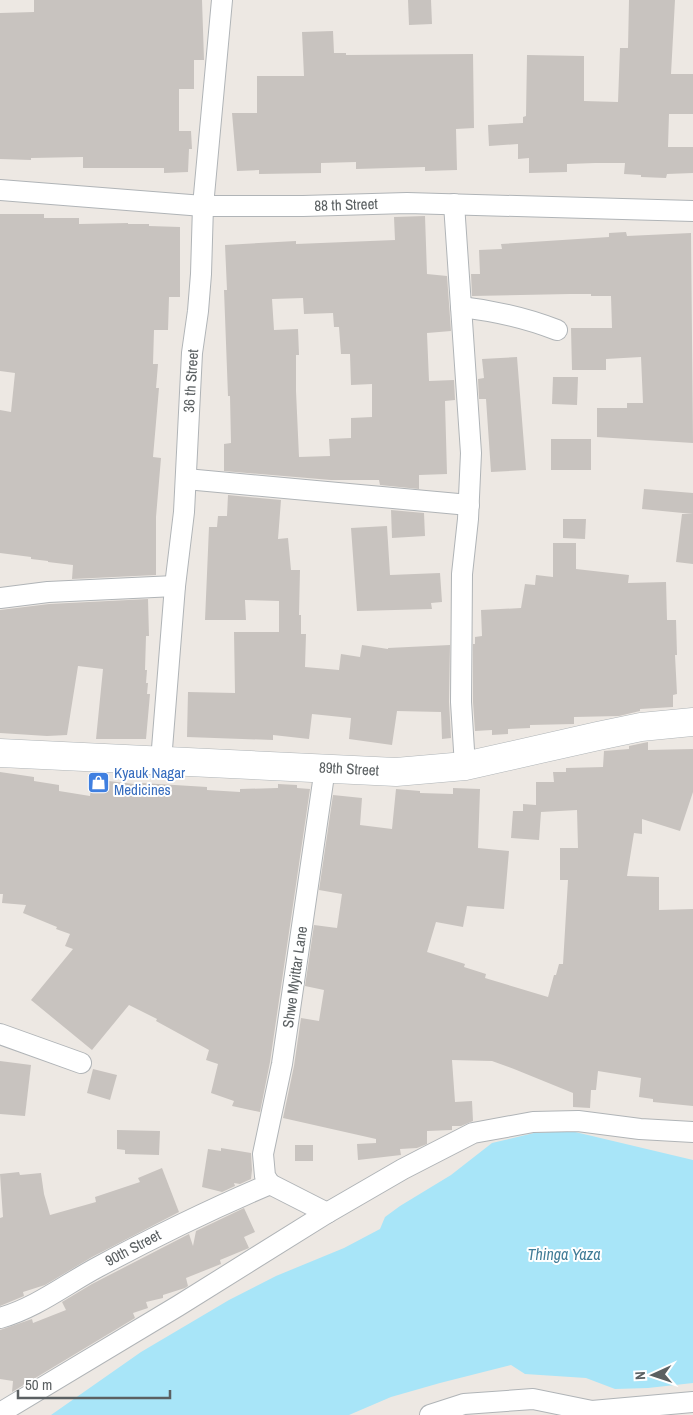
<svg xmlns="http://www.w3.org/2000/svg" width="693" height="1415" font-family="'Archivo Narrow',sans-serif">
	<rect width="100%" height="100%" fill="#ede8e3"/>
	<polygon fill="#a8e5f8" points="571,1131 693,1160 693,1383 648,1388 615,1389 586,1378 525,1374 511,1365 440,1383 391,1397 349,1415 51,1415 141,1352 229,1300 276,1276 344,1248 380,1229 385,1217 400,1206 451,1175 492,1143 534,1133"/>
	<g fill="#c8c3bf" fill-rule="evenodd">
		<polygon points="34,0 202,0 204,60 194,60 194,89 179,89 179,131 191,131 192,149 189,149 188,172 164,173 164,168 83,168 83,157 31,158 31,160 0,159 0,13 34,12"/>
		<polygon points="408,0 431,0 432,24 409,25"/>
		<polygon points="629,0 675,0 671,74 693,74 693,114 669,114 668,147 693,147 693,173 667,174 666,178 641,177 641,175 624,174 625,163 595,163 567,164 567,172 529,173 529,158 518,159 518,144 489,146 488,125 523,123 523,117 526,116 527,55 584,56 584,101 618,102 620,48 628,48"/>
		<polygon points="333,31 334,53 346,53 346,55 473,54 474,128 456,129 457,170 425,171 425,167 356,169 356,162 321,163 321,173 259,174 259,170 237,171 232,113 257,113 257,76 304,76 302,32"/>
		<polygon points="0,214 44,214 44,218 79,218 79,224 128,223 128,224 149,224 149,226 180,227 180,297 169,297 168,330 154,330 153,364 158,364 156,388 159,388 153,457 161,458 156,517 156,575 72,579 73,565 48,562 48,561 31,559 31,557 0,553 0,410 11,412 15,373 0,371"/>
		<path d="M425,216L427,274L447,276L451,331L427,333L429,381L454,380L455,400L445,401L447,474L419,475V489L380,485L379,480H331L224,471V444L231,443L230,396H228L224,290H227L225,245L296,241V244L395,240L394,217ZM303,298L304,314L333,313L334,327H339L341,354H350L351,385L372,384V417L351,418V438L329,439L330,456L299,457L296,391V355H299L298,329L274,330L272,299Z"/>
		<polygon points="626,232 627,236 691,233 693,443 597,437 597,408 627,408 627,403 643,403 641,357 606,359 606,370 572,370 571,328 612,328 611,296 591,296 591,294 570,294 472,296 471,274 480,274 479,250 502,249 501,244 609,237 609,233"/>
		<polygon points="517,357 526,470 491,472 486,399 479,399 478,379 484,378 482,359"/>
		<polygon points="553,377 578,377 577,405 552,404"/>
		<rect x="551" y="439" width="40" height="31"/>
		<polygon points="644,489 693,493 693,514 642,509"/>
		<polygon points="228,495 281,500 278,539 288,538 291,570 300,570 299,615 301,615 301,634 306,634 305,667 339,670 341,654 360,657 362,645 388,649 388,648 450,645 449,702 451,738 442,739 441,712 397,711 392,745 349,739 351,718 312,714 309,739 273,735 273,740 187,737 188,692 235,693 234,632 279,632 279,601 245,600 246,620 205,620 209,527 217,527 218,516 227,516"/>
		<polygon points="391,510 424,513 425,536 392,538"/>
		<polygon points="682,514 693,514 693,564 676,562"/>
		<polygon points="563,519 586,519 585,539 563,538"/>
		<polygon points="387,526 390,575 440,573 442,602 431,603 432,609 357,611 351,528"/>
		<polygon points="553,543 576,543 576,569 629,575 628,583 666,582 667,620 676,620 677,655 675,655 677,694 673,695 673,707 640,709 640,711 619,716 574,717 574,724 530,725 530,728 508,729 508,734 492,735 492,730 475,731 473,702 473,644 475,644 475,637 482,636 481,610 521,608 525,584 535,585 536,575 553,577"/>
		<polygon points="148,599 149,636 146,636 145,670 147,670 146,683 148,683 147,694 150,694 146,739 96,739 103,669 78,666 67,735 47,736 0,733 0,610 49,604"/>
		<polygon points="648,742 648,750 693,749 693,792 680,831 642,819 642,834 634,833 627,876 659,877 659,910 693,909 693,1106 653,1102 653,1099 639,1097 641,1078 598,1071 596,1090 591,1090 590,1108 573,1107 573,1093 514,1069 492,1061 452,1060 455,1102 472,1101 473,1121 461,1126 452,1126 452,1130 427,1131 427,1144 417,1148 400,1149 401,1155 358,1160 357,1144 376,1143 376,1139 283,1118 294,1066 301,1018 319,1021 324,990 305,986 314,925 337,928 342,894 319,890 333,795 362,798 360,825 392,829 396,789 420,791 420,793 453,794 453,788 480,789 478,848 509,851 504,909 467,906 463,927 436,922 427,952 465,964 464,967 486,974 485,978 548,997 554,975 556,975 559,964 563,964 568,880 560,880 560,848 578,848 577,810 541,812 539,840 511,838 513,811 523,811 523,804 536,805 536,782 554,782 553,772 566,772 566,768 603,767 604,751 629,749 629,746"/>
		<polygon points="0,772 34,777 34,781 59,785 59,791 90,796 92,779 142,785 142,783 207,787 207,790 240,792 240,789 278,788 278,784 297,785 297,788 310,789 270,1062 260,1112 232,1106 234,1101 211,1093 218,1064 206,1060 209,1050 156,1021 157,1019 129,1005 92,1050 31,1000 73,949 65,946 70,934 56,929 57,927 23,913 26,905 2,903 3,894 0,894"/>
		<polygon points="0,1061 31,1065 25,1116 0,1114"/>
		<polygon points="93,1069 117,1075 110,1100 87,1093"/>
		<polygon points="117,1130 160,1131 159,1155 125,1154 125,1150 117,1149"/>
		<rect x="295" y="1145" width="18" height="16"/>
		<polygon points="221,1148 251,1153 252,1170 251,1179 240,1184 234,1183 235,1186 222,1192 202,1187 208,1149 221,1151"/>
		<polygon points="162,1168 179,1212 92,1257 45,1285 23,1292 24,1296 0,1306 0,1218 3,1217 0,1174 19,1172 20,1175 41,1173 44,1194 50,1215 96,1202 95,1197 140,1182 138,1178"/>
		<polygon points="244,1208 255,1232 244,1237 249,1248 220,1260 221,1264 186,1278 188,1286 185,1288 163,1295 163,1298 146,1302 148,1308 133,1313 135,1318 12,1392 13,1381 0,1379 0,1330 32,1319 33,1323 66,1310 62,1302 92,1284 189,1234 193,1246 196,1231"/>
	</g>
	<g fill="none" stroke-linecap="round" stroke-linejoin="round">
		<defs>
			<g id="street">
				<polyline points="0,190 203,206 303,206 407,203 693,211"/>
				<polyline points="454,204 471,453 468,519 462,574 461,702 465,766"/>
				<path d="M461,307C496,311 524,317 557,330"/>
				<polyline points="186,479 469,505"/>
				<polyline points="0,598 48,592 175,586"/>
				<polyline points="161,761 175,586 184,512 192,353 198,311 201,274 203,206 222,0"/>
				<polyline points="0,1034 81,1063"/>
				<polyline points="270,1184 265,1176 263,1154 282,1064 325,768"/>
				<polyline points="270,1184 327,1213"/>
				<path d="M0,1318C36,1308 66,1284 98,1267C154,1237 211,1209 270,1184"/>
				<polyline points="0,1413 178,1306 327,1213 403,1169 473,1133 533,1122 578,1121 640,1129 693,1132"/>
				<polyline points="430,1415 464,1404 533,1399 592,1411 693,1402"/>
			</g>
			<polyline id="secondary" points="0,753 396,772 465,766 598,736 641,727 693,722"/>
		</defs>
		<use href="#street" stroke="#b0b4b7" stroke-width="22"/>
		<use href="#secondary" stroke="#afb4b7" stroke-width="29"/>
		<use href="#street" stroke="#fff" stroke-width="20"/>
		<use href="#secondary" stroke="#fff" stroke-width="28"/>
	</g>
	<defs>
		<symbol id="shop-square" viewBox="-11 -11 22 22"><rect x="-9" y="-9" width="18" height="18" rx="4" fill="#3f7fe0" stroke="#fff"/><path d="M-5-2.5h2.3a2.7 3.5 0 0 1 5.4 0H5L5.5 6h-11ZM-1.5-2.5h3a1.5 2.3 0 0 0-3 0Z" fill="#fff"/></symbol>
	</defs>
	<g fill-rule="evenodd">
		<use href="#shop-square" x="86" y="770" width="25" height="25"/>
	</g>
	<g text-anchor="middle" stroke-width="4" stroke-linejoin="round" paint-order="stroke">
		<g font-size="15" fill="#5b6062" stroke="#fff">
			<text transform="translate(346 205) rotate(-2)" y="5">88 th Street</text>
			<text transform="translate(191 381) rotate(-86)" y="5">36 th Street</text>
			<text transform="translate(349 769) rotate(3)" y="5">89th Street</text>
			<text transform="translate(295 977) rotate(-82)" y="5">Shwe Myittar Lane</text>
			<text transform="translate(133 1248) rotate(-28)" y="5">90th Street</text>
		</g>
		<g font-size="15" fill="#366cbe" stroke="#fff" text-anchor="start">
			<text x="114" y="778">Kyauk Nagar<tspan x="114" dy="17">Medicines</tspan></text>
		</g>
		<g font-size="16" font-style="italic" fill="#417c97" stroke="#fff">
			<text x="564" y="1260">Thinga Yaza</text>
		</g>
	</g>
	<g transform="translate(653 1375) rotate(267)" stroke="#ffffff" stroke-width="4" paint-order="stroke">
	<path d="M0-4L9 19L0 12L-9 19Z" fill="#5b6062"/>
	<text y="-8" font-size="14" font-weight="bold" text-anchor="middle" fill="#5b6062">N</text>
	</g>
	<path d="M18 1390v8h152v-8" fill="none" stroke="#5b6062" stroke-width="2.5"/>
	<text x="25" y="1390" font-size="15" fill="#5b6062" stroke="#ffffff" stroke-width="4" paint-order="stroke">50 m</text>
</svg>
